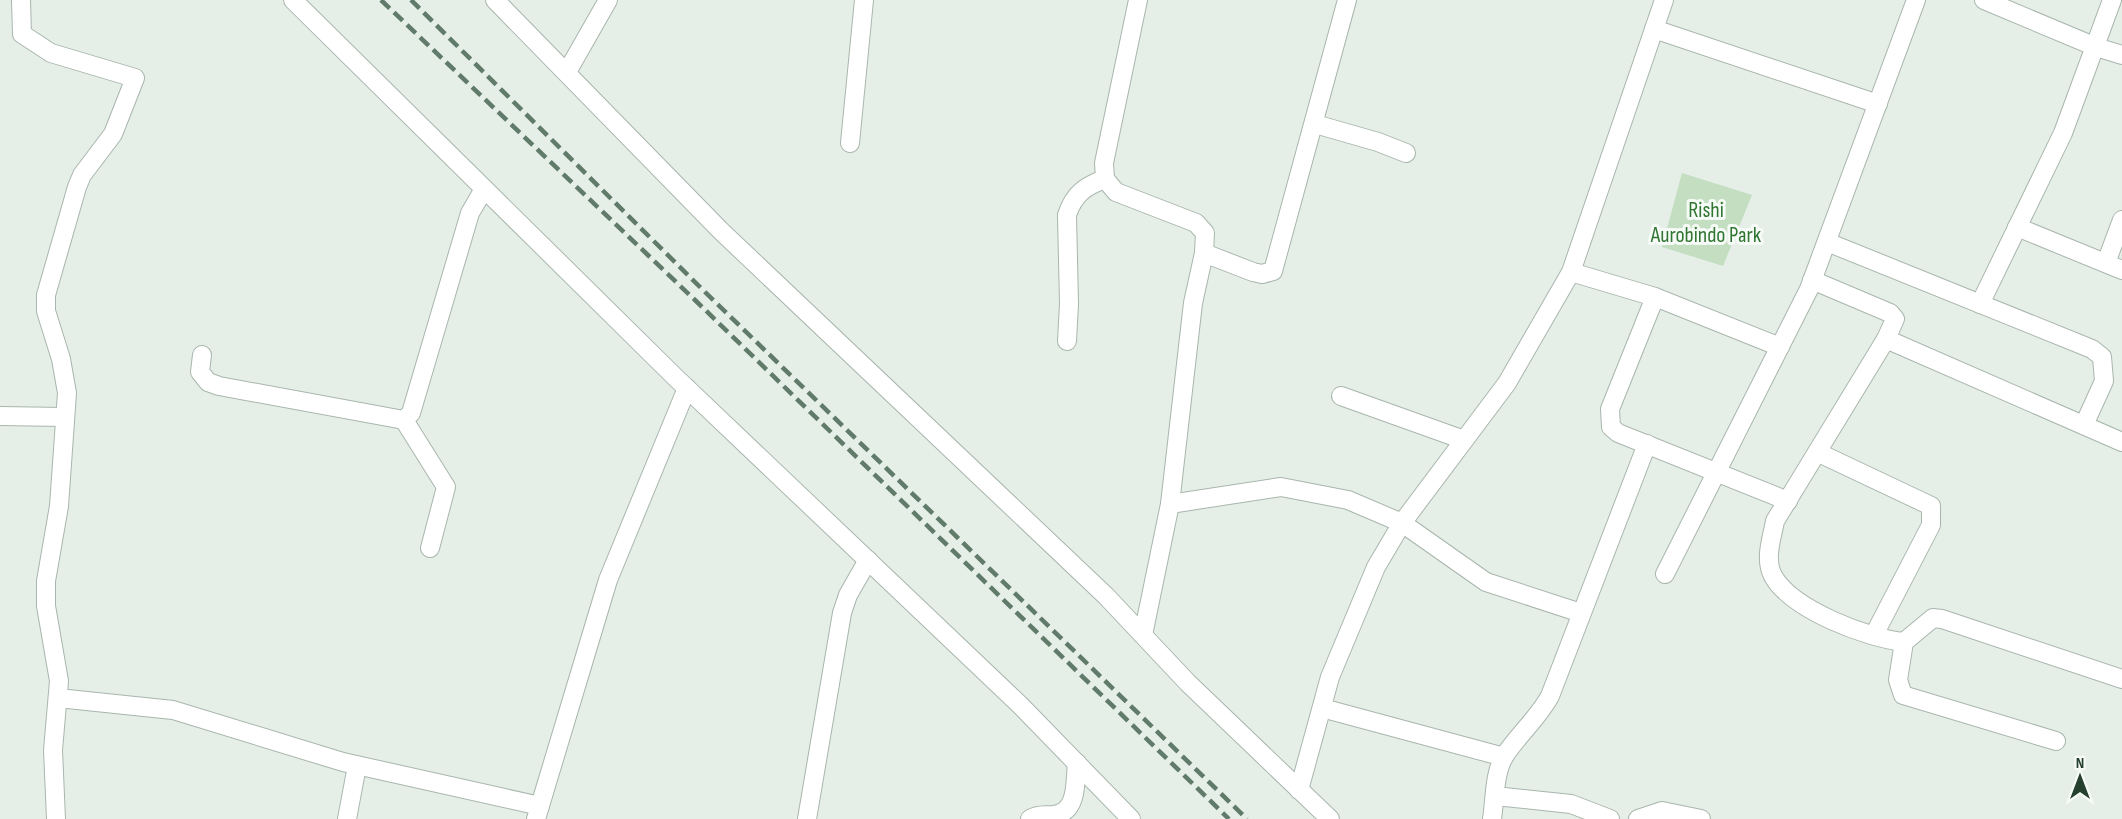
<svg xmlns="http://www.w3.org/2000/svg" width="2122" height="819" font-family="'Sofia Sans Condensed',sans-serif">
	<rect width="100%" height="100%" fill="#e6eee8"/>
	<polygon fill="#c3dec0" points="1682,173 1752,195 1723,266 1662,247"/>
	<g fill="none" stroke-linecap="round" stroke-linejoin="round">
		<defs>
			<g id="street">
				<polyline points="21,0 22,34 51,53 135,78 113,134 82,175 77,187 46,295 46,311 61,359 67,393 59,506 46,581 46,606 59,681 53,750 56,819"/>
				<polyline points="293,0 675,377 1020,705 1131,819"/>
				<polyline points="495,0 721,231 1106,596 1188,683 1330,819"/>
				<polyline points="1138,0 1104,163 1105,179 1116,192 1196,223 1205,233 1204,253 1193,303 1170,504 1143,635"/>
				<polyline points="1984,0 2096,47 2122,55"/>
				<polyline points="1654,29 1878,104"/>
				<polyline points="567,72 608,0"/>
				<polyline points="1315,124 1378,142 1406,153"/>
				<polyline points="850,143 864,0"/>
				<polyline points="2017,227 2122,270"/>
				<polyline points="1827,242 2092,349 2102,357 2104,381 2084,425"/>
				<polyline points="1204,253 1253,272 1262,274 1273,271 1347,0"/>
				<polyline points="2106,263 2122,220"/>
				<polyline points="1571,272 1655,297 1780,347"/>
				<polyline points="1812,280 1890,313 1895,319 1886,339"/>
				<polyline points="1655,297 1610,409 1611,427 1618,433 1788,501"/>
				<polyline points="1980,304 2063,133 2112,0"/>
				<path d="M1067,341L1069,304L1067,215C1074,194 1085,186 1105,179"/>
				<polyline points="202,355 200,372 208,382 219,386 404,420 411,413 470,213 484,189"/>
				<polyline points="1341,396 1464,440"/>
				<polyline points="0,416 65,417"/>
				<polyline points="404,420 446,487 430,548"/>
				<path d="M2122,442L1886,339L1775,521C1772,538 1764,559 1773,576C1792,610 1867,638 1904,642L1933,618L1942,619L2122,679"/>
				<polyline points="1819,453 1931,506 1931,525 1874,635"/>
				<polyline points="1170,504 1281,487 1348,500 1402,523 1486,582 1581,613"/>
				<polyline points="1665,574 1809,289 1916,0"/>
				<polyline points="1904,642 1898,680 1903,695 2056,741"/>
				<polyline points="58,698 173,710 343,762 540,806"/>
				<polyline points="1322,708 1504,757"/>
				<polyline points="1299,790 1330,677 1376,567 1402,523 1507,383 1571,272 1664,0"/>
				<polyline points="1495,796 1571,804 1610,819"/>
				<polyline points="347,819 357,766"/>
				<polyline points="536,819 608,580 687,388"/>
				<polyline points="807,819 842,613 848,595 868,560"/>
				<path d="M1030,819C1040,813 1048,817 1058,814C1078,809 1075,779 1077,763"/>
				<path d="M1492,819C1495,800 1494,772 1505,755C1519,734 1538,718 1550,696L1647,444"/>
				<polyline points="1638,819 1662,811 1701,819"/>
			</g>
		</defs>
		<use href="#street" stroke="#a8b6ad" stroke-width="20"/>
		<use href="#street" stroke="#fff" stroke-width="18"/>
		<g stroke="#607b6a" stroke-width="4.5" stroke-dasharray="12 6" stroke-linecap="butt">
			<polyline points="381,0 696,301 1229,819"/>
			<polyline points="411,0 705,292 1247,819"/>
		</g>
	</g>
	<g text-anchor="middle" stroke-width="6" stroke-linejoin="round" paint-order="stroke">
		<g font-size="22" fill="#307632" stroke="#f7fbf7">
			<text x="1706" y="217">Rishi<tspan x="1706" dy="25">Aurobindo Park</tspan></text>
		</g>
	</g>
	<g transform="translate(2080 777)" stroke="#f7fbf7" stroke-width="4.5" paint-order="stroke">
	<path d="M0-4.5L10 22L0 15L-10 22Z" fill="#25402f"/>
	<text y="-9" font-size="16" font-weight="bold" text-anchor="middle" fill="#25402f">N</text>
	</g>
</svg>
